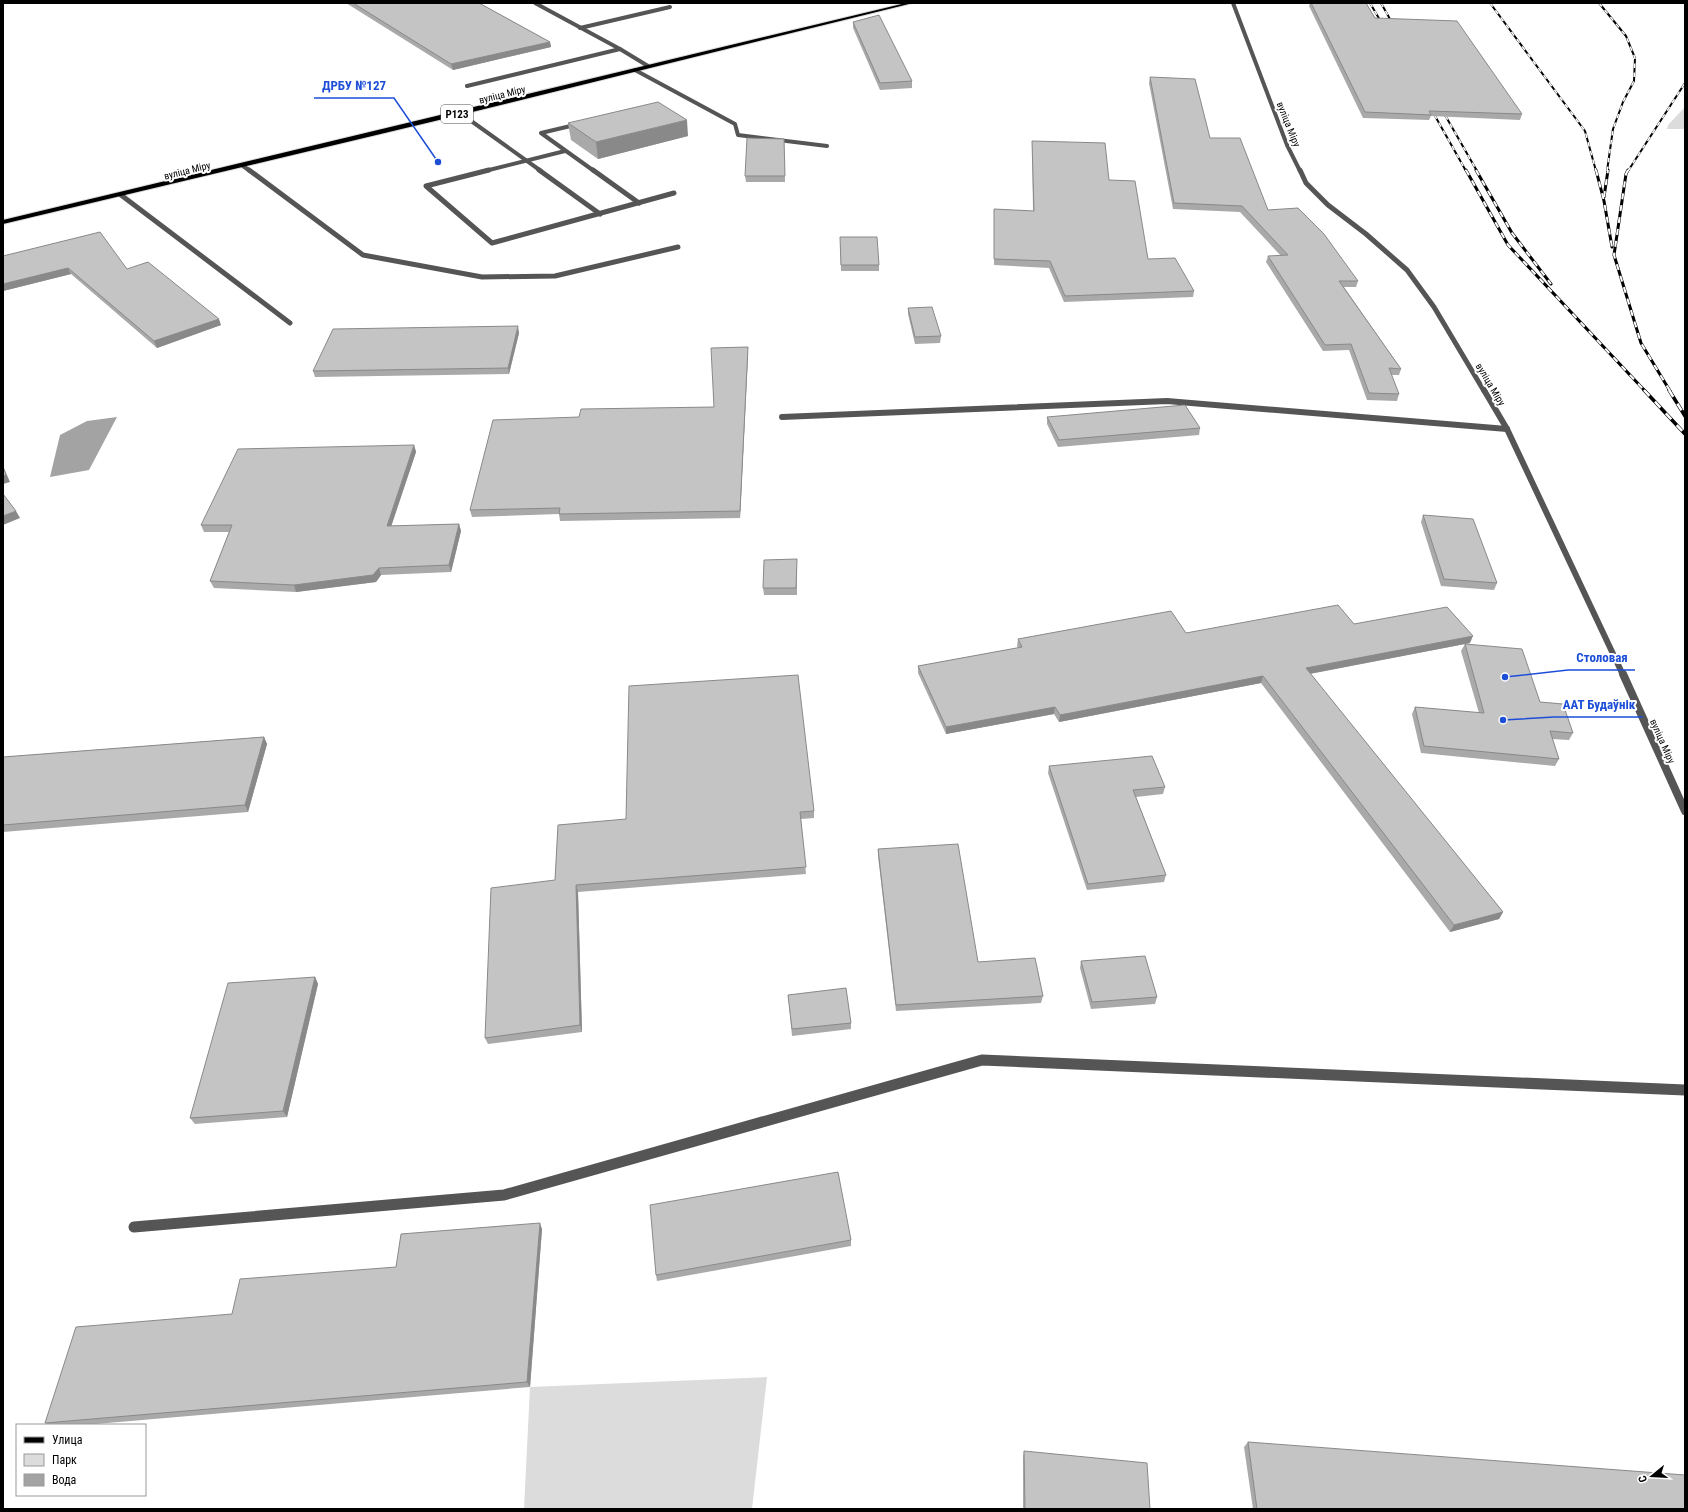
<svg xmlns="http://www.w3.org/2000/svg" width="1688" height="1512" font-family="'Roboto Condensed',sans-serif">
	<rect width="100%" height="100%" fill="#fff"/>
	<g fill="#dcdcdc">
		<polygon points="1685,107 1685,129 1667,129 1668,125"/>
		<polygon points="767,1377 752,1509 524,1509 530,1387"/>
	</g>
	<polygon fill="#a3a3a3" points="117,417 89,470 50,477 60,435 87,421"/>
	<g fill="none" stroke-linecap="round" stroke-linejoin="round">
		<defs>
			<polygon id="primary" points="906,3 913,3 460,115 3,224 3,220"/>
		</defs>
		<use href="#primary" stroke="#dbdbdb" stroke-width="2"/>
		<g stroke="#555" stroke-width="4">
			<polyline points="535,3 620,49 648,66"/>
			<polyline points="580,28 670,7"/>
			<polyline points="635,70 735,124 738,135 827,146"/>
			<polyline points="467,86 620,49"/>
			<polyline points="460,113 541,171"/>
			<polyline points="579,124 541,133 594,171"/>
			<polyline points="243,166 250,171"/>
			<polyline points="485,171 565,151"/>
		</g>
		<g stroke="#555" stroke-width="5">
			<polyline points="249,170 363,255 482,277 555,276 678,247"/>
			<polyline points="489,170 426,186 492,243 674,193"/>
			<polyline points="539,170 600,214"/>
			<polyline points="593,170 639,203"/>
			<polyline points="121,195 290,323"/>
		</g>
		<polyline stroke="#555" stroke-width="6" points="782,417 1167,401 1507,429"/>
		<polyline stroke="#555" stroke-width="11" points="134,1227 504,1195 982,1060 1685,1090"/>
		<polyline stroke="#555" stroke-width="4" points="1233,3 1287,145 1300,171"/>
		<polyline stroke="#555" stroke-width="5" points="1300,170 1306,183 1328,205 1366,234 1407,270 1434,307 1484,391"/>
		<polyline stroke="#555" stroke-width="6" points="1484,390 1507,429 1623,675"/>
		<polyline stroke="#555" stroke-width="8" points="1623,674 1685,811"/>
		<use href="#primary" fill="#000" fill-rule="evenodd"/>
		<defs>
			<g id="rail-far2">
				<polyline points="1370,3 1384,27"/>
				<polyline points="1381,3 1395,28"/>
				<polyline points="1490,3 1585,131 1596,171"/>
				<polyline points="1599,3 1626,36 1635,58 1634,81 1623,102 1613,129 1607,171"/>
				<polyline points="1430,107 1466,171"/>
				<polyline points="1441,108 1477,171"/>
				<polyline points="1628,171 1685,83"/>
			</g>
			<g id="rail-far1">
				<polyline points="1466,170 1508,245 1645,391"/>
				<polyline points="1476,170 1512,233 1551,284"/>
				<polyline points="1596,170 1604,201 1612,247"/>
				<polyline points="1628,170 1626,174 1614,255 1641,343 1670,391"/>
				<polyline points="1604,197 1608,170"/>
			</g>
			<g id="rail">
				<polyline points="1644,390 1685,434"/>
				<polyline points="1669,390 1685,416"/>
			</g>
		</defs>
		<use href="#rail-far2" stroke="#000" stroke-width="2"/>
		<use href="#rail-far1" stroke="#000" stroke-width="3"/>
		<use href="#rail" stroke="#000" stroke-width="3.5"/>
		<use href="#rail-far2" stroke="#fff" stroke-width="1.5" stroke-dasharray="4.5" stroke-linecap="butt"/>
		<use href="#rail-far1" stroke="#fff" stroke-width="2" stroke-dasharray="6" stroke-linecap="butt"/>
		<use href="#rail" stroke="#fff" stroke-width="2.5" stroke-dasharray="8" stroke-linecap="butt"/>
	</g>
	<g fill="#a9a9a9">
		<polygon points="346,3 479,3 550,42 551,47 453,70"/>
		<polygon points="1310,3 1366,3 1375,18 1522,114 1520,120 1431,116 1429,120 1363,118 1309,6"/>
		<polygon points="853,22 912,81 912,88 880,90 853,28"/>
		<polygon points="1150,77 1210,138 1268,210 1358,281 1356,287 1344,287 1401,369 1399,375 1391,375 1399,394 1397,401 1367,400 1349,350 1323,351 1266,262 1268,256 1281,256 1240,212 1173,209 1149,83"/>
		<polygon points="568,123 688,136 598,159 571,140"/>
		<polygon points="784,139 785,182 746,182 745,176"/>
		<polygon points="1032,141 1109,180 1148,259 1194,291 1193,297 1064,302 1049,268 994,265 994,209 1033,211 1032,146"/>
		<polygon points="840,243 879,265 879,271 841,271"/>
		<polygon points="3,256 127,269 221,325 157,348 71,274 3,291"/>
		<polygon points="908,308 941,336 940,343 915,344 908,314"/>
		<polygon points="519,333 509,374 315,377 313,371"/>
		<polygon points="748,353 740,518 560,521 559,514 472,517 470,510 579,417 714,407"/>
		<polygon points="1047,417 1200,428 1199,435 1058,447 1047,424"/>
		<polygon points="414,445 416,452 391,526 459,524 461,531 451,572 381,575 376,582 296,592 214,588 210,581 229,532 204,532 201,525"/>
		<polygon points="1423,515 1497,583 1494,590 1441,586 1421,522"/>
		<polygon points="797,566 797,595 764,595 763,588"/>
		<polygon points="1354,624 1470,643 1310,674 1503,912 1499,919 1450,932 1261,683 1059,722 1054,714 946,734 918,673 918,666 1018,648 1017,646 1018,639 1186,633"/>
		<polygon points="1465,644 1540,702 1573,733 1569,740 1552,739 1559,759 1555,766 1421,753 1412,714 1415,707 1479,713 1461,651"/>
		<polygon points="264,737 267,744 248,812 3,832 3,757"/>
		<polygon points="1049,766 1165,787 1163,794 1136,797 1166,875 1164,882 1087,890 1048,773"/>
		<polygon points="814,811 814,818 801,819 806,874 578,892 582,1032 488,1044 485,1038 555,880 558,825"/>
		<polygon points="878,849 978,962 1043,996 1041,1003 896,1011 878,856"/>
		<polygon points="1081,961 1157,997 1155,1004 1091,1009 1080,968"/>
		<polygon points="315,977 318,984 287,1117 195,1124 190,1118"/>
		<polygon points="788,995 851,1023 851,1029 792,1036"/>
		<polygon points="542,1229 530,1387 84,1425 48,1425 45,1423 232,1314 396,1267"/>
		<polygon points="851,1240 851,1246 657,1281 656,1275"/>
		<polygon points="1248,1442 1685,1509 1253,1509 1244,1447"/>
		<polygon points="1024,1451 1150,1509 1023,1509 1023,1456"/>
	</g>
	<g fill="#898989">
		<polygon points="550,42 551,47 453,70 451,64"/>
		<polygon points="687,120 688,136 598,159 596,142"/>
		<polygon points="68,268 71,274 3,291 3,284"/>
		<polygon points="219,319 221,325 157,348 154,341"/>
		<polygon points="518,326 519,333 509,374 508,368"/>
		<polygon points="748,347 748,353 740,518 740,511"/>
		<polygon points="414,445 416,452 389,533 387,526"/>
		<polygon points="3,466 10,482 3,484"/>
		<polygon points="16,511 20,518 3,525 3,516"/>
		<polygon points="459,524 461,531 451,572 449,565"/>
		<polygon points="379,568 381,575 376,582 296,592 294,585"/>
		<polygon points="1473,636 1470,643 1303,675 1306,668"/>
		<polygon points="1263,676 1261,683 1059,722 1060,715"/>
		<polygon points="1055,707 1054,714 946,734 946,727"/>
		<polygon points="264,737 267,744 248,812 245,805"/>
		<polygon points="576,885 578,892 582,1032 580,1025"/>
		<polygon points="1503,912 1499,919 1450,932 1454,925"/>
		<polygon points="315,977 318,984 287,1117 283,1111"/>
		<polygon points="540,1223 542,1229 530,1387 527,1382"/>
	</g>
	<g fill="#c4c4c4" stroke="#898989">
		<polygon points="353,3 479,3 550,42 451,64"/>
		<polygon points="1311,3 1366,3 1375,18 1457,21 1522,114 1429,111 1431,115 1365,112"/>
		<polygon points="879,15 912,81 880,83 853,22"/>
		<polygon points="1150,77 1195,79 1210,138 1240,138 1268,210 1298,208 1324,234 1358,281 1339,281 1401,369 1389,368 1399,394 1369,393 1351,344 1325,345 1268,256 1288,255 1242,206 1174,203"/>
		<polygon points="658,102 687,120 596,142 568,123"/>
		<polygon points="747,138 784,139 785,176 745,176"/>
		<polygon points="1032,141 1105,143 1109,180 1135,181 1148,259 1175,258 1194,291 1065,296 1050,261 994,259 994,209 1034,211"/>
		<polygon points="100,232 127,269 148,262 219,319 154,341 68,268 3,284 3,256"/>
		<polygon points="840,237 877,237 879,265 841,265"/>
		<polygon points="932,307 941,336 915,337 908,308"/>
		<polygon points="518,326 508,368 313,371 333,329"/>
		<polygon points="748,347 740,511 559,514 560,508 470,510 493,420 579,417 581,409 714,407 711,348"/>
		<polygon points="1185,405 1200,428 1059,440 1047,417"/>
		<polygon points="414,445 387,526 459,524 449,565 379,568 373,575 294,585 210,581 232,525 201,525 238,449"/>
		<polygon points="3,467 6,475 3,476"/>
		<polygon points="3,494 16,511 3,516"/>
		<polygon points="1423,515 1473,519 1497,583 1444,579"/>
		<polygon points="797,559 796,588 763,588 764,560"/>
		<polygon points="1338,605 1354,624 1447,607 1473,636 1306,668 1503,912 1454,925 1263,676 1060,715 1055,707 946,727 918,666 1022,647 1018,639 1171,611 1186,633"/>
		<polygon points="1465,644 1522,649 1540,702 1563,704 1573,733 1550,731 1559,759 1424,746 1415,707 1484,713"/>
		<polygon points="798,675 814,811 800,812 806,867 576,885 580,1025 485,1038 491,888 555,880 558,825 626,819 629,686"/>
		<polygon points="264,737 245,805 3,825 3,757"/>
		<polygon points="1152,756 1165,787 1133,790 1166,875 1088,884 1049,766"/>
		<polygon points="958,844 978,962 1035,958 1043,996 896,1005 878,849"/>
		<polygon points="1145,956 1157,997 1092,1002 1081,961"/>
		<polygon points="315,977 283,1111 190,1118 228,983"/>
		<polygon points="846,988 851,1023 792,1029 788,995"/>
		<polygon points="838,1172 851,1240 656,1275 650,1205"/>
		<polygon points="540,1223 527,1382 45,1423 76,1327 232,1314 240,1279 396,1267 401,1234"/>
		<polygon points="1248,1442 1685,1475 1685,1509 1257,1509"/>
		<polygon points="1024,1451 1147,1463 1150,1509 1025,1509"/>
	</g>
	<g text-anchor="middle" stroke-width="4" stroke-linejoin="round" paint-order="stroke">
		<g font-size="10" fill="#000" stroke="#fff">
			<text transform="translate(502 94) rotate(-14)" y="4">вуліца Міру</text>
			<text transform="translate(1289 124) rotate(68)" y="4">вуліца Міру</text>
			<text transform="translate(187 170) rotate(-14)" y="4">вуліца Міру</text>
			<text transform="translate(1491 384) rotate(59)" y="4">вуліца Міру</text>
			<text transform="translate(1663 741) rotate(66)" y="4">вуліца Міру</text>
		</g>
		<rect fill="#fff" stroke="#4c4c4c" stroke-width="1" x="441" y="105" width="32" height="18" rx="3"/>
		<g font-size="11" font-weight="bold" fill="#000">
			<text x="457" y="118">Р123</text>
		</g>
	</g>
	<path fill="none" stroke="#1d4ed8" stroke-width="1.5" d="M438 162L394 98H314M1505 677L1568 670H1635M1503 720L1554 717H1643"/>
	<g fill="#1d4ed8" stroke="#fff" stroke-width="1.5">
		<circle cx="438" cy="162" r="4"/>
		<circle cx="1505" cy="677" r="4"/>
		<circle cx="1503" cy="720" r="4"/>
	</g>
	<g font-size="13" text-anchor="middle" font-weight="bold" fill="#1d4ed8" stroke="#fff" stroke-width="4" stroke-linejoin="round" paint-order="stroke">
		<text x="354" y="90">ДРБУ №127</text>
		<text x="1602" y="662">Столовая</text>
		<text x="1599" y="709">ААТ Будаўнік</text>
	</g>
	<rect width="1688" height="1512" fill="none" stroke="#000000" stroke-width="8"/>
	<rect x="16" y="1424" width="130" height="72" fill="#ffffff" stroke="#999999"/>
	<rect x="24" y="1437" width="20" height="6" fill="#000000" stroke="#999999"/>
	<text x="52" y="1444" font-size="12" fill="#000000">Улица</text>
	<rect x="24" y="1454" width="20" height="12" fill="#dcdcdc" stroke="#999999"/>
	<text x="52" y="1464" font-size="12" fill="#000000">Парк</text>
	<rect x="24" y="1474" width="20" height="12" fill="#a3a3a3" stroke="#999999"/>
	<text x="52" y="1484" font-size="12" fill="#000000">Вода</text>
	<g transform="translate(1652 1476) rotate(252)" stroke="#ffffff" stroke-width="3" paint-order="stroke">
	<path d="M0-3L7 15L0 10L-7 15Z" fill="#000000"/>
	<text y="-6" font-size="11" font-weight="bold" text-anchor="middle" fill="#000000">С</text>
	</g>
</svg>
